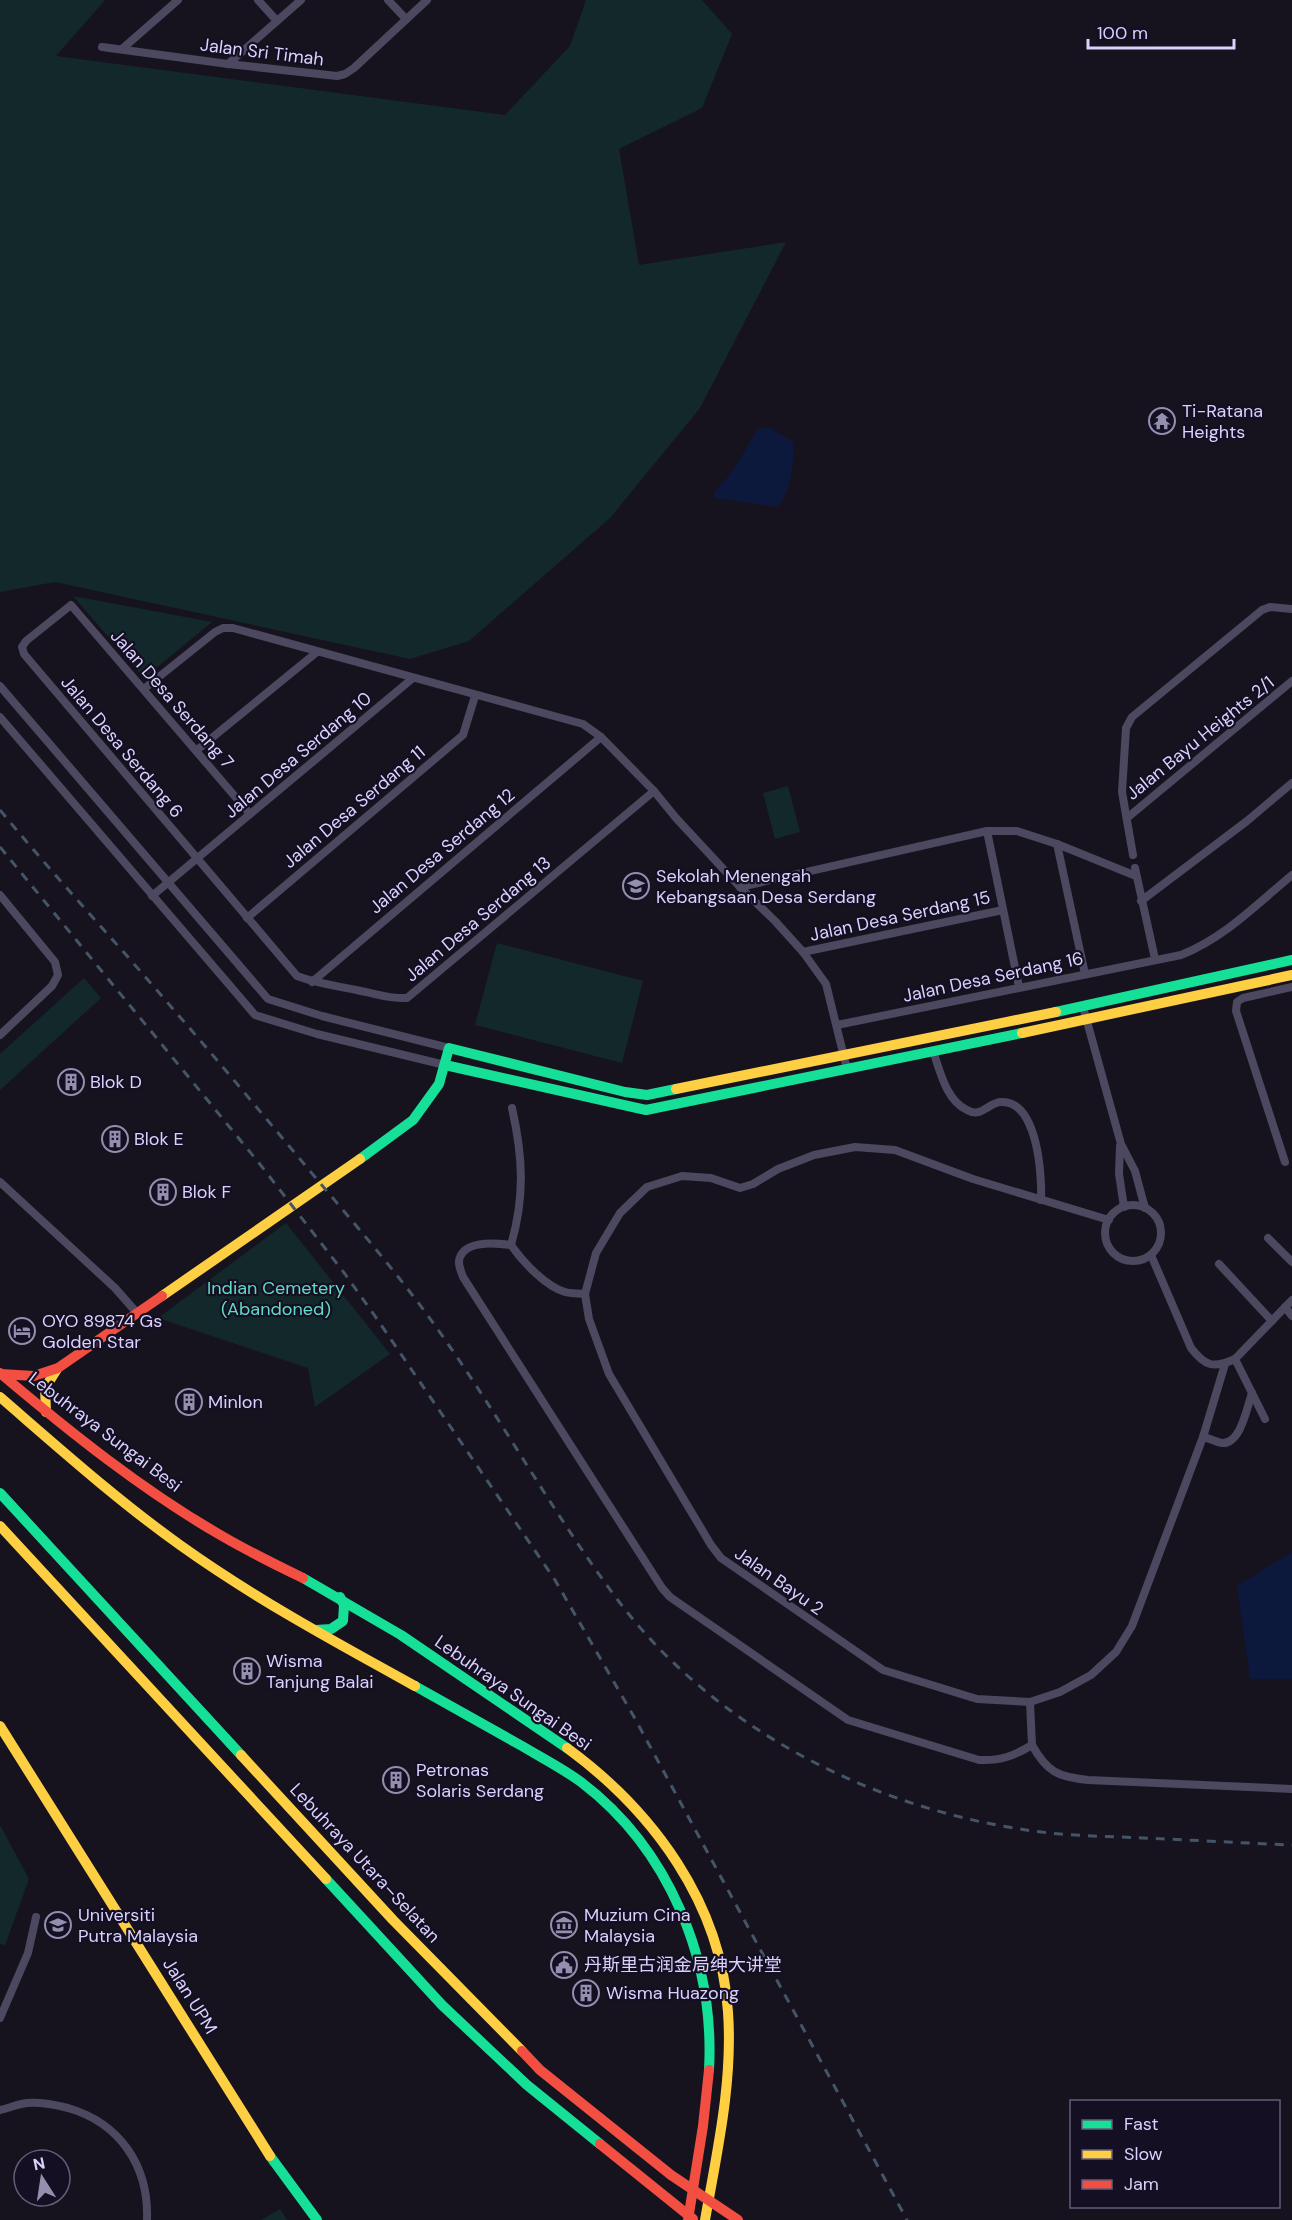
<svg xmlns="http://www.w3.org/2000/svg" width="1292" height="2220" font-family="'DM Sans','Noto Sans SC',sans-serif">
	<rect width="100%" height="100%" fill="#16131e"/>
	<g fill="#13282a">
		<polygon points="0,0 105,0 56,56 505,115 570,46 586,0 702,0 732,34 702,108 619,149 639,265 786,242 700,408 610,518 469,641 410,659 55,582 0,592"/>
		<polygon points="73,596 212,622 144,678"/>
		<polygon points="788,786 800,832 775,839 763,793"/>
		<polygon points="497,943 643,981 622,1063 475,1025"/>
		<polygon points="84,978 101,998 0,1090 0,1054"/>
		<polygon points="286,1223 390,1354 315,1407 308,1368 158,1318"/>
		<polygon points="0,1825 29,1879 5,1945 0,1944"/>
		<polygon points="280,2209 287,2220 261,2220"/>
	</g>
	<g fill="#0d193c">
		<path d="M769,427L793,442C795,458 790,495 778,507L715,498L714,492C733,474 744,451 758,429Z"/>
		<polygon points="1292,1552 1292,1679 1250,1679 1237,1586"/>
	</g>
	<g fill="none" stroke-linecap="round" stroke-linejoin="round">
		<g stroke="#4c485f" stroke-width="8">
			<polyline points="258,0 277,21"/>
			<polyline points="388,0 406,19"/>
			<polyline points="102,47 228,64 337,76 345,74 354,68 427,0"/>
			<polyline points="122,49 178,0"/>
			<polyline points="228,64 301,0"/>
			<polyline points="0,686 268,999 322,1016 449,1048"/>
			<polyline points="145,688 215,632 223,628 233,628 583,724 601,737 654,791 676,818 740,887 775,921 803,952 826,984 847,1069"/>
			<polyline points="0,717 255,1015 317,1034 445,1065"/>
			<polyline points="197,750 317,652"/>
			<path d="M250,814L71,605L26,641L22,647L24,654L297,976C318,984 339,986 361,991C377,994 390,999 407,998L654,791"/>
			<polyline points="1127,818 1292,681"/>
			<polyline points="987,831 1019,987"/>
			<polyline points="1057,844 1085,974"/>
			<polyline points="1133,855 1122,792 1126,728 1132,717 1262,610 1270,607 1292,609"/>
			<polyline points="1135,868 1155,959"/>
			<polyline points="740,887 987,831 1017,831 1057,844 1136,876"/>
			<polyline points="0,895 55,962 58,975 52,986 0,1035"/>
			<polyline points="152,896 413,678"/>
			<polyline points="1141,901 1247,821 1292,783"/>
			<polyline points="247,918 463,735 475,696"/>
			<polyline points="803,952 1003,910"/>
			<polyline points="312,982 601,737"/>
			<polyline points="1083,1007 1121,1144 1135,1171 1145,1208"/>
			<path d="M837,1025L1181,955C1224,938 1257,904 1292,875"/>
			<path d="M933,1051C940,1071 946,1100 967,1110C981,1118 987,1104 1000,1102C1038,1099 1042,1176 1041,1200"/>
			<path d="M512,1108C523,1157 525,1197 511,1245C523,1262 545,1286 565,1292C571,1294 579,1293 585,1294"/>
			<polyline points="1120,1146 1119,1174 1124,1207"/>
			<polyline points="1285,1162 1236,1011 1237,1002 1243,998 1292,987"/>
			<polyline points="0,1182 115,1288 137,1313"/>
			<circle cx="1133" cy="1233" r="28"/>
			<polyline points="1109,1220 973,1179 895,1150 855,1147 814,1155 778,1169 753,1184 740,1188 711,1178 682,1176 647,1187 620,1213 596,1253 585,1294 589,1319 609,1374 711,1545 721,1558 883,1670 977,1699 1030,1702 1060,1692 1091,1675 1116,1652 1132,1626 1203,1437 1225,1364"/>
			<polyline points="1268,1238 1292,1262"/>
			<path d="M511,1245C497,1243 467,1240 460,1257C457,1263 461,1271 463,1277L662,1588L670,1597L848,1720L979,1760C1000,1761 1014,1756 1032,1745L1030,1702"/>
			<path d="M1151,1255L1191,1348C1205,1366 1213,1369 1235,1359L1292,1300"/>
			<polyline points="1219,1264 1272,1321"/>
			<polyline points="1285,1307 1292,1316"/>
			<polyline points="1235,1359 1265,1419"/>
			<path d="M1203,1437C1209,1438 1216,1442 1222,1443C1241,1444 1247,1407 1252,1393"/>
			<path d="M1032,1745C1047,1772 1058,1777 1088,1780L1292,1789"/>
			<polyline points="0,2018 28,1953 36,1917"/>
			<path d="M0,2110C9,2108 18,2104 27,2103C40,2102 56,2105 68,2108C120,2123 149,2166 147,2220"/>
		</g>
		<g stroke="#16e098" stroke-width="10">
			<polyline points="1056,1012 1292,960"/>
			<polyline points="445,1065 646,1110 1022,1033"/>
			<polyline points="360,1159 413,1120 439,1084 449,1048 625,1092 647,1095 676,1089"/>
			<polyline points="0,1493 241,1755"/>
			<polyline points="303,1578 401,1635 567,1748"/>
			<polyline points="316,1630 331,1629 343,1621 344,1605 340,1597"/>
			<path d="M415,1686C451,1706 487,1726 522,1746C542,1758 562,1768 581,1782C669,1849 715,1960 709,2070"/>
			<polyline points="326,1879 442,2005 527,2085 600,2144"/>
			<polyline points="270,2156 317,2220"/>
		</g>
		<g stroke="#ffcf43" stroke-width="10">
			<polyline points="1022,1033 1292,975"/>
			<polyline points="676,1089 1056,1012"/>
			<polyline points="162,1296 360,1159"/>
			<path d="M0,1397C59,1448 117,1500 180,1545C254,1598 335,1642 415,1686"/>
			<polyline points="46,1412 45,1388 57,1369"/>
			<polyline points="0,1526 326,1879"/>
			<polyline points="0,1726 270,2156"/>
			<path d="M567,1748C653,1811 721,1903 728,2012C733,2082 717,2152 705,2220"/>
			<polyline points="241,1755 393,1920 522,2051"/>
		</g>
		<g stroke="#f24e42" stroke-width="10">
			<path d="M0,1373C70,1432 142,1490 222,1536C248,1551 276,1565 303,1578"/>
			<polyline points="1,1374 34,1376 58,1368 162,1296"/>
			<polyline points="522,2051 540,2070 671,2175 738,2220"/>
			<polyline points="600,2144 693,2219"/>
			<polyline points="688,2220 703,2126 709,2070"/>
		</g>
		<g stroke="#445568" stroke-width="3" stroke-dasharray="9 8" stroke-linecap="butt">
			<path d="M0,810C56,878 116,942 173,1009C221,1064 268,1121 315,1177C347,1215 380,1253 410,1292C486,1390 543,1500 617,1599C712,1726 865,1805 1020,1829C1060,1836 1102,1836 1143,1838C1192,1840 1242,1843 1292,1845"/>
			<polyline points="0,847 259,1163 345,1274 377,1319 555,1580 633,1715 907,2220"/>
		</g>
	</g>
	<defs>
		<symbol id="temple-ring" viewBox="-11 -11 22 22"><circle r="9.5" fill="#140f22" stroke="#958faf" stroke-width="1.5"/><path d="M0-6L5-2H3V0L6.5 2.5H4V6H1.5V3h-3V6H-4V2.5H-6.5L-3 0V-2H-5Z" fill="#958faf"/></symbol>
		<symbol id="school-ring" viewBox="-11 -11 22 22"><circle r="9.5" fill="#140f22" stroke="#958faf" stroke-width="1.5"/><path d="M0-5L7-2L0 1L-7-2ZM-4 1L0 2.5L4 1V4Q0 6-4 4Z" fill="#958faf"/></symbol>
		<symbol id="building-ring" viewBox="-11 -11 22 22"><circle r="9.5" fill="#140f22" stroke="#958faf" stroke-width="1.5"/><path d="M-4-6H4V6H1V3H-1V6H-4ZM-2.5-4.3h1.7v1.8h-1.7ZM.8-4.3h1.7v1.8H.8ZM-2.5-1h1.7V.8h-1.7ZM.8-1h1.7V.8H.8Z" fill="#958faf"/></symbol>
		<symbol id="hotel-ring" viewBox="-11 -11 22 22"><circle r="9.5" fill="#140f22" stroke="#958faf" stroke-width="1.5"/><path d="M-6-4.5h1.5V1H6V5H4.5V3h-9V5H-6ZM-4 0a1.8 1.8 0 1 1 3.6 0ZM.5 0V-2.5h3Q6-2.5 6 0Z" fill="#958faf"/></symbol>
		<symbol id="university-ring" viewBox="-11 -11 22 22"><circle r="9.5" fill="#140f22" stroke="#958faf" stroke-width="1.5"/><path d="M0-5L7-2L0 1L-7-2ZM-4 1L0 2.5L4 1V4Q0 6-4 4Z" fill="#958faf"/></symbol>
		<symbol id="museum-ring" viewBox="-11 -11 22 22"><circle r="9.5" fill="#140f22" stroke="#958faf" stroke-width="1.5"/><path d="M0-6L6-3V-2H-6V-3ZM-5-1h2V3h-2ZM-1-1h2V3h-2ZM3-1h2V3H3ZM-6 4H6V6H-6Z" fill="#958faf"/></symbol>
		<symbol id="civic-ring" viewBox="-11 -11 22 22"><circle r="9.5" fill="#140f22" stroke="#958faf" stroke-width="1.5"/><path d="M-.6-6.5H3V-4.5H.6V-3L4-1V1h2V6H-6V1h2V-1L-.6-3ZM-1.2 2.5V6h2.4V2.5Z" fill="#958faf"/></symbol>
	</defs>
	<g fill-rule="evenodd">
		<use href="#temple-ring" x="1147" y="406" width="30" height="30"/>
		<use href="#school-ring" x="621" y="871" width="30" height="30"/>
		<use href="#building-ring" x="56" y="1067" width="30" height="30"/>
		<use href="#building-ring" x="100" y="1124" width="30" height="30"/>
		<use href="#building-ring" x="148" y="1177" width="30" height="30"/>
		<use href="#hotel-ring" x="7" y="1316" width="30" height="30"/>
		<use href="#building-ring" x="174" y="1387" width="30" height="30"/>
		<use href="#building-ring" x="232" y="1656" width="30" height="30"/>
		<use href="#building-ring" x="381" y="1765" width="30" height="30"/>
		<use href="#university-ring" x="43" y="1910" width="30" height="30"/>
		<use href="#museum-ring" x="549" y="1910" width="30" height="30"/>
		<use href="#civic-ring" x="549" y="1950" width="30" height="30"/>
		<use href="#building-ring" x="571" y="1978" width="30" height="30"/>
	</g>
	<g text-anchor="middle" stroke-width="4.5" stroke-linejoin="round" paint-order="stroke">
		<g font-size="18" fill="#dad2fd" stroke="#140f22">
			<text transform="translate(262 52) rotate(7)" y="6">Jalan Sri Timah</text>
			<text transform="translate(172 699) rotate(49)" y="6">Jalan Desa Serdang 7</text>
			<text transform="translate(1200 738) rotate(-39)" y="6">Jalan Bayu Heights 2/1</text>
			<text transform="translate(122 747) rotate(50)" y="6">Jalan Desa Serdang 6</text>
			<text transform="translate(298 755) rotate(-40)" y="6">Jalan Desa Serdang 10</text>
			<text transform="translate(354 807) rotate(-40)" y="6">Jalan Desa Serdang 11</text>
			<text transform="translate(442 851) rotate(-40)" y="6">Jalan Desa Serdang 12</text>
			<text transform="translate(900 916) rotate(-12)" y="6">Jalan Desa Serdang 15</text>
			<text transform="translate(478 919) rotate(-40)" y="6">Jalan Desa Serdang 13</text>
			<text transform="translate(993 977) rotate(-12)" y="6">Jalan Desa Serdang 16</text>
			<text transform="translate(105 1432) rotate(37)" y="6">Lebuhraya Sungai Besi</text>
			<text transform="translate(779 1581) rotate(35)" y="6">Jalan Bayu 2</text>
			<text transform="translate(513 1693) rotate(35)" y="6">Lebuhraya Sungai Besi</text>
			<text transform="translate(365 1863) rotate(47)" y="6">Lebuhraya Utara–Selatan</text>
			<text transform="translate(190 1996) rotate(58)" y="6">Jalan UPM</text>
		</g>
		<g font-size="18" fill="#dad2fd" stroke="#140f22" text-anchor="start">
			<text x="1182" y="417">Ti-Ratana<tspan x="1182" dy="21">Heights</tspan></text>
			<text x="656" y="882">Sekolah Menengah<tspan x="656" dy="21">Kebangsaan Desa Serdang</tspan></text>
			<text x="90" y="1088">Blok D</text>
			<text x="134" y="1145">Blok E</text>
			<text x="182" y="1198">Blok F</text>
			<text x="42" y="1327">OYO 89874 Gs<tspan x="42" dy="21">Golden Star</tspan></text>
			<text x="208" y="1408">Minlon</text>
			<text x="266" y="1667">Wisma<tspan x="266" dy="21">Tanjung Balai</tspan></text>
			<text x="416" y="1776">Petronas<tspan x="416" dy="21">Solaris Serdang</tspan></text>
			<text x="78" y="1921">Universiti<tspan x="78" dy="21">Putra Malaysia</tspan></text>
			<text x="584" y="1921">Muzium Cina<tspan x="584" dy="21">Malaysia</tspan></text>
			<text x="584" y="1971">丹斯里古润金局绅大讲堂</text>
			<text x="606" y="1999">Wisma Huazong</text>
		</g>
		<g font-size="18" fill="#61dbc6" stroke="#140f22">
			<text x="276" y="1294">Indian Cemetery<tspan x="276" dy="21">(Abandoned)</tspan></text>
		</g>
	</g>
	<rect x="1070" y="2100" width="210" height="108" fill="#140f22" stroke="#635d7a" stroke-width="1.5"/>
	<rect x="1082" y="2120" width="30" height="9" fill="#16e098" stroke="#635d7a" stroke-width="1.5"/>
	<text x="1124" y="2130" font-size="18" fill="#dad2fd">Fast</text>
	<rect x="1082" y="2150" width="30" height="9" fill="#ffcf43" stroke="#635d7a" stroke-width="1.5"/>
	<text x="1124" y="2160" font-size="18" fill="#dad2fd">Slow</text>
	<rect x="1082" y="2180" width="30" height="9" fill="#f24e42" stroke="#635d7a" stroke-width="1.5"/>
	<text x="1124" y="2190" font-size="18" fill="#dad2fd">Jam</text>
	<g transform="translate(42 2178) rotate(348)"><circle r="28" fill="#140f22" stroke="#635d7a" stroke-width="1.5"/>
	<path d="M0-4.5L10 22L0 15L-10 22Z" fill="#958faf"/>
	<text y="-9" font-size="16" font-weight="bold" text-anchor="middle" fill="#dad2fd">N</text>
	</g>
	<path d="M1088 39v9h146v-9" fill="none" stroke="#dad2fd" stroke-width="3"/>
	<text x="1097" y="39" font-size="18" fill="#dad2fd" stroke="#140f22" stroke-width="4.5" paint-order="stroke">100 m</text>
</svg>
